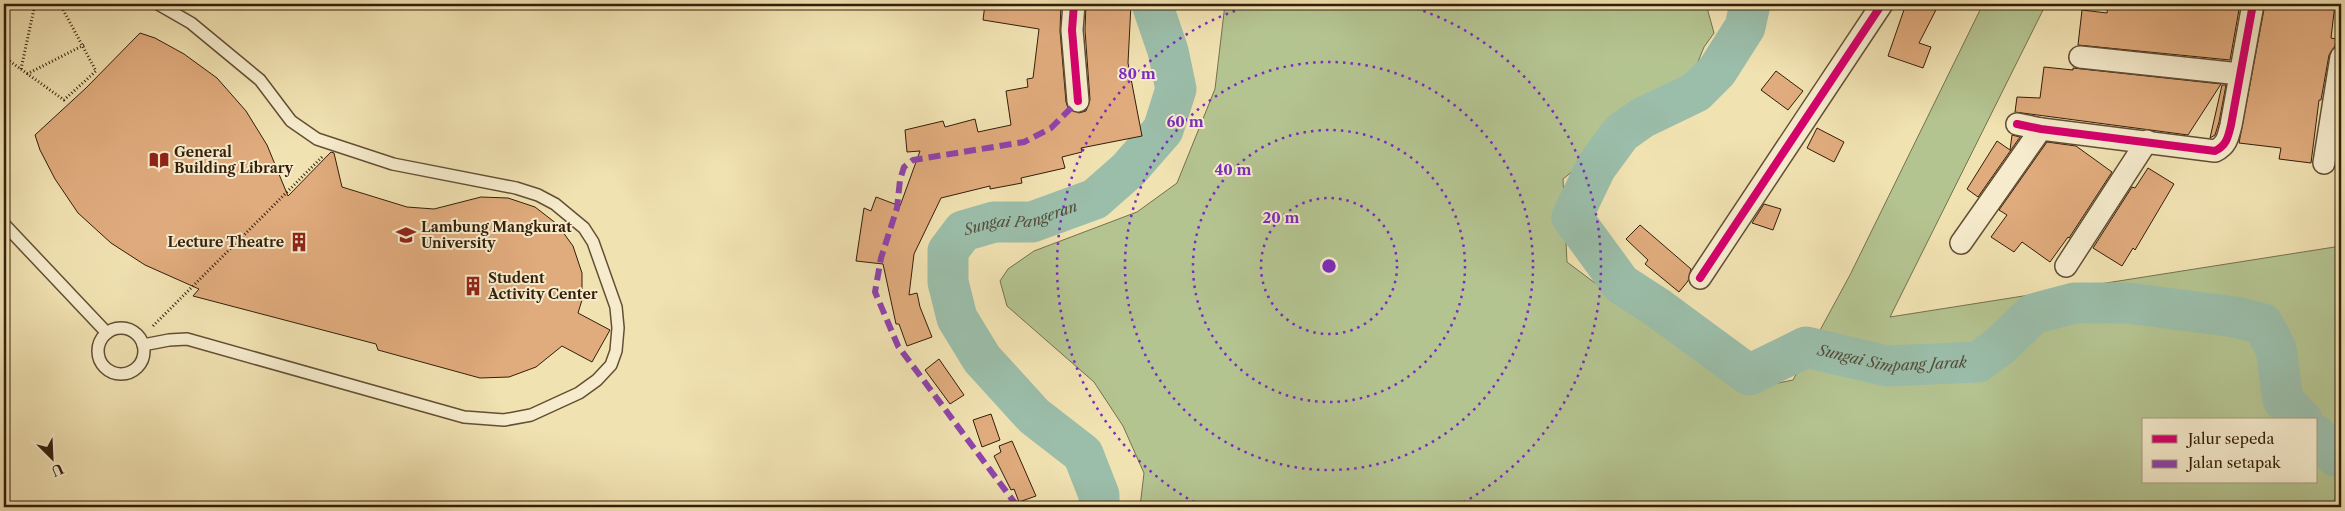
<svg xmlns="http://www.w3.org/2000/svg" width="2345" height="511" font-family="'Libre Caslon Text',serif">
	<rect width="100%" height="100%" fill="#f1e2b2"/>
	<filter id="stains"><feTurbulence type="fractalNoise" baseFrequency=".004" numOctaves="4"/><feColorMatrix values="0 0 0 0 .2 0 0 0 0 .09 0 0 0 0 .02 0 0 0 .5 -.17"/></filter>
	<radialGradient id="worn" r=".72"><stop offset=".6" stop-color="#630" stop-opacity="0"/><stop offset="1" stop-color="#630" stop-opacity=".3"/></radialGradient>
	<path fill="#b4c491" stroke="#74714e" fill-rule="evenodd" d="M1225,4H1706L1714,33L1704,47L1693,74L1563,179L1567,262L1739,391L1793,380L1850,275L1983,4H2046L1890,317L2341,246V507H1140L1144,473L1123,426L1094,382L1007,306L1000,281L1008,269L1034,251L1137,212L1177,183L1215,89ZM2144,420H2316V482H2144Z"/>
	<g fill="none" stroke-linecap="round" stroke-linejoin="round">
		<g stroke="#9bbeaa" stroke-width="41">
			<path id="s1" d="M1750,4L1745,27L1717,71L1696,92L1642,118L1621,133L1596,167L1572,217L1621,284L1658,308L1749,375L1806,347L1887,366L1978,362L2001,345L2033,314L2074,303H2127L2235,317L2263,324L2276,349L2283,400L2302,420"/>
			<polyline points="2316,435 2335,456 2341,458"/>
			<path id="s2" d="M1099,507V495L1083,454L1034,416L982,359L957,318L948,282V251L963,231L994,222H1032L1095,199L1129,169L1163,130L1176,89L1168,51L1152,4"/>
		</g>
	</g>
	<g fill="#e0ab7d" stroke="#341e0a">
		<polygon points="985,4 1061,4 1060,31 1066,102 1068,108 1079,113 1086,111 1090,100 1085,30 1086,4 1131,4 1128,63 1142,136 1081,148 1082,152 1062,157 1065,168 1021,178 1022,183 990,189 990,186 941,198 914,254 909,295 917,293 920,307 932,337 907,346 899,324 896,324 883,264 856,261 864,208 871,211 876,197 900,206 920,151 907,152 905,130 943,121 945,127 975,119 978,132 1011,125 1006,91 1028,87 1027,79 1033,78 1039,29 983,20"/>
		<polygon points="1906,4 1939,4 1919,43 1931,47 1923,68 1888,56"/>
		<polygon points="2108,4 2240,4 2230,60 2078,45 2082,10 2107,13"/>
		<polygon points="2265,4 2335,4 2331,38 2336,39 2335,46 2329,55 2321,100 2319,100 2311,163 2279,159 2281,148 2239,143"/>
		<polygon points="140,33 155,38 184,54 217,78 246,111 267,145 288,196 331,152 334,153 342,187 407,207 434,209 481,197 508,198 535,207 557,224 573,246 582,273 582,300 578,313 610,330 592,362 562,346 536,367 509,377 480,378 378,350 376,344 193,296 199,289 145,265 111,243 78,213 55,179 40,150 35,135 86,88"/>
		<polygon points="2044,67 2073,70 2073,68 2221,84 2188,135 2015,112 2017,97 2040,98"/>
		<polygon points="1776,71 1803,91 1788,110 1761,90"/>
		<polygon points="2222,85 2226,85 2219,122 2215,135 2210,138"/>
		<polygon points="1817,128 1844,142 1834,162 1807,148"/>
		<polygon points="2012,135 2020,137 1978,197 1967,189 1997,141 2010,150"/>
		<polygon points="2047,142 2076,146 2112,172 2069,238 2068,237 2050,262 2022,242 2014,252 1991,237 2007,215 1999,210"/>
		<polygon points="2148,168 2174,184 2135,250 2133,248 2122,266 2093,248 2132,187 2135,188"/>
		<polygon points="1764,204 1781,209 1773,230 1752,223"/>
		<polygon points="1640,225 1691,269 1688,281 1679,292 1645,264 1648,260 1626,239"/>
		<polygon points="939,359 964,395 950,404 925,370"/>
		<polygon points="991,414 1000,440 982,447 973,420"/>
		<polygon points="1012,441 1036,496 1019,502 1014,489 1011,490 994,456 1001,452 999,446"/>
	</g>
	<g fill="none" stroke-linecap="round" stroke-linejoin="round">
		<defs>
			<g id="service">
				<polyline points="4,224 107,333"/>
				<circle cx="121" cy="351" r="23"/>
				<polyline points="143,345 169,340 187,339 464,417 504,420 531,415 579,393 597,380 611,365 616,351 618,328 616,307 593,242 584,228 555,204 538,195 516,188 393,164 317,139 291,121 260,80 191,23 158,4"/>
			</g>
			<g id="minor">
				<polyline points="1074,4 1072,30 1078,101"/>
				<polyline points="2080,57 2240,74"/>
				<path d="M2017,124L2041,129L2215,151C2227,145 2228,137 2231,125L2253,4"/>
				<polyline points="2324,163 2341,57"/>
				<polyline points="1961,243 2041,129"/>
				<polyline points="2066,266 2147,141"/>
				<polyline points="1700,278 1882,4"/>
			</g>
		</defs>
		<use href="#service" stroke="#634f34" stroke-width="14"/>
		<use href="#minor" stroke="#634f34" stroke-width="24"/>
		<g stroke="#341e0a" stroke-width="3" stroke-dasharray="1 2.5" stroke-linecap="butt">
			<polyline points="4,57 64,100 96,71 60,4"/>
			<polyline points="21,69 35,4"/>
			<polyline points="27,74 84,45"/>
			<polyline points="153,326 322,157"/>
		</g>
		<use href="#service" stroke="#f6eccd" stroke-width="11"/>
		<use href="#minor" stroke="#f6eccd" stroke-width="21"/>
		<polyline stroke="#8e44ad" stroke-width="6" stroke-dasharray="12 6" stroke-linecap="butt" points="1017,506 898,346 875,292 881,258 897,208 900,180 904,167 913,160 1024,142 1051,128 1078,101 1077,96"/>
		<defs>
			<g id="cycleway">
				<polyline points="1074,4 1072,30 1078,101"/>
				<path d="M2017,124L2041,129L2215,151C2227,145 2228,137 2231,125L2253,4"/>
				<polyline points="1700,278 1882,4"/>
			</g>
		</defs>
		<use href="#cycleway" stroke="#f6eccd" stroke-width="11"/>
		<use href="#cycleway" stroke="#d6006c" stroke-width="8"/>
	</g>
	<g fill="none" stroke="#7b2cbf" stroke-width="2.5" stroke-dasharray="2.5 5">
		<circle cx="1329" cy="266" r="68"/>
		<circle cx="1329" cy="266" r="136"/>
		<circle cx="1329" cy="266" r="204"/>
		<path d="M1201 506A272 272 0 0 1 1256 4M1402 4A272 272 0 0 1 1457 506"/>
	</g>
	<defs>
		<symbol id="library-bare" viewBox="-9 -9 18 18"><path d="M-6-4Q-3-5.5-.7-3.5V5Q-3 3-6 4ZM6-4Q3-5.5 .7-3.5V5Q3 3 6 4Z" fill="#8f2418" stroke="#f6eccd" stroke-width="2.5" paint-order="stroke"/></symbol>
		<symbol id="university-bare" viewBox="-9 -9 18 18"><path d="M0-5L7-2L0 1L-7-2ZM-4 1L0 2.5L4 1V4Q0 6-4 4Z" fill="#8f2418" stroke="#f6eccd" stroke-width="2.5" paint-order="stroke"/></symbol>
		<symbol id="building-bare" viewBox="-9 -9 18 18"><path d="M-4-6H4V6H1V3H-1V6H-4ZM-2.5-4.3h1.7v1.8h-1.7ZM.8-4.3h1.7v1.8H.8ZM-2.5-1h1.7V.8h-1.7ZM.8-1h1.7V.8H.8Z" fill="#8f2418" stroke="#f6eccd" stroke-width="2.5" paint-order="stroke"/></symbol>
	</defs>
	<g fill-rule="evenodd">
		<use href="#library-bare" x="145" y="146" width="28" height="28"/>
		<use href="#university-bare" x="392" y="221" width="28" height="28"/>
		<use href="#building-bare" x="285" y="228" width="28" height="28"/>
		<use href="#building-bare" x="459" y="272" width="28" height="28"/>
	</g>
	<g text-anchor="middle" stroke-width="4" stroke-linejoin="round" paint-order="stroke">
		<g font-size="14" font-weight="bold" fill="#341e0a" stroke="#f6eccd" text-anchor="start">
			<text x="174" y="157">General<tspan x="174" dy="16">Building Library</tspan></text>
			<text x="421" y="232">Lambung Mangkurat<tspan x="421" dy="16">University</tspan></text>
			<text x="284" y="247" text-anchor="end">Lecture Theatre</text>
			<text x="488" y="283">Student<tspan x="488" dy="16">Activity Center</tspan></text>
		</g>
		<g font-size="15" font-style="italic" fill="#534e3a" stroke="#f6eccd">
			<text dy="5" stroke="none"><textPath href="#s2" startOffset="396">Sungai Pangeran</textPath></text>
			<text dy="5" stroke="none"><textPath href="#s1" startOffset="680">Sungai Simpang Jarak</textPath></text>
		</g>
	</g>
	<circle cx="1329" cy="266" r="8" fill="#7b2cbf" stroke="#f6eccd" stroke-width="2.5"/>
	<g font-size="15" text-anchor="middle" font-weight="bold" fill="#7b2cbf" stroke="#f6eccd" stroke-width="4" stroke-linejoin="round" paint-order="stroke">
		<text x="1137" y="79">80 m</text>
		<text x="1185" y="127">60 m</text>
		<text x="1233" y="175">40 m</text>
		<text x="1281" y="223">20 m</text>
	</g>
	<rect width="2345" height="511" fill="none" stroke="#f1e2b2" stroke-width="20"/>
	<rect x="5" y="5" width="2335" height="501" fill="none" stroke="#341e0a" stroke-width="2.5"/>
	<rect x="10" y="10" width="2325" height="491" fill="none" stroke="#341e0a"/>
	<rect x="2142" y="418" width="175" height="65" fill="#f6eccd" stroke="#a89a7f"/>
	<rect x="2152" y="435" width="25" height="8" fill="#d6006c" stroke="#a89a7f"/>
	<text x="2188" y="444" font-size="15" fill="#341e0a">Jalur sepeda</text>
	<rect x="2152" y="460" width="25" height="8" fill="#8e44ad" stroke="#a89a7f"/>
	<text x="2188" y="468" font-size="15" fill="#341e0a">Jalan setapak</text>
	<g transform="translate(52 458) rotate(156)" stroke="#f6eccd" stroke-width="4" paint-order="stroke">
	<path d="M0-4L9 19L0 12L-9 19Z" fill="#341e0a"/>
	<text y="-8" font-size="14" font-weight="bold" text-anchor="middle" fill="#341e0a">U</text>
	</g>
	<rect width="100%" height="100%" filter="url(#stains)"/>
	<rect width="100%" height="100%" fill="url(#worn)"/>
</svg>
